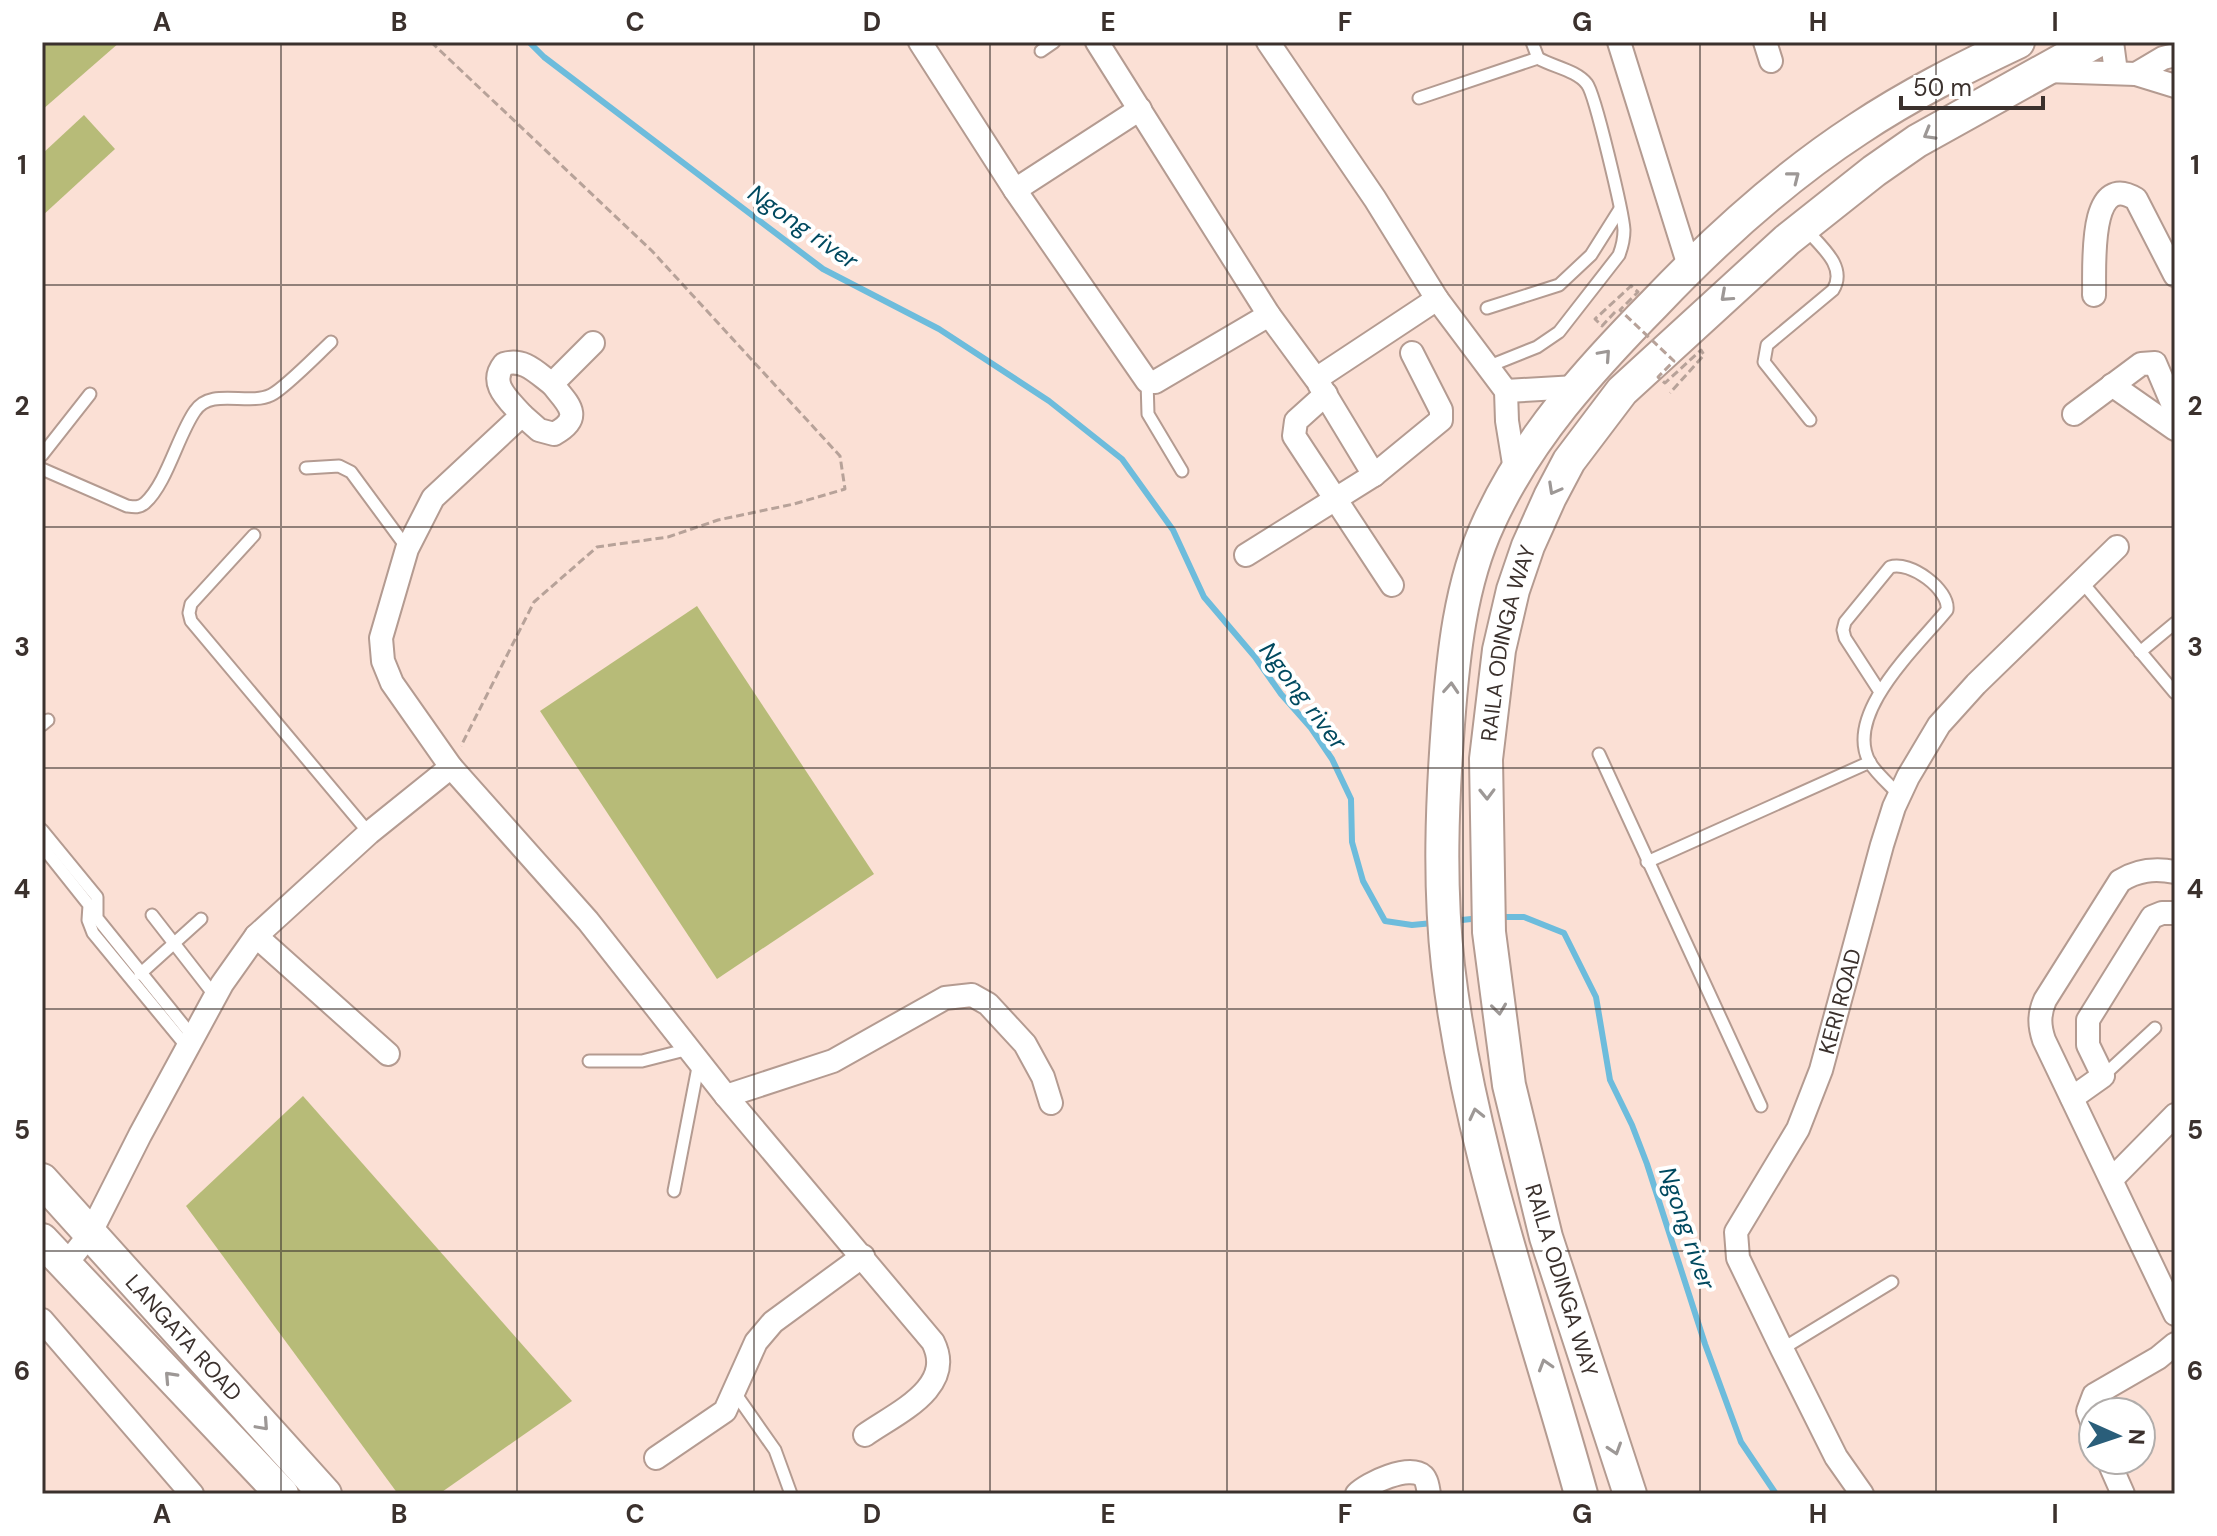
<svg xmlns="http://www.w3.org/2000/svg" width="2217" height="1536" font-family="'DM Sans',sans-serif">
	<rect width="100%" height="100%" fill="#fbe0d5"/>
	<g fill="#b7bb78">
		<polygon points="42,42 120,42 42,110"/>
		<polygon points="84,115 115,149 42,216 42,154"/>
		<polygon points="697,606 874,874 717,979 540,711"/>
		<polygon points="303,1096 572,1401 439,1494 398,1494 186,1206"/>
	</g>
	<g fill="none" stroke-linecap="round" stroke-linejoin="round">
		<g stroke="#6dbcdc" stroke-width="6">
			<polyline points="529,42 544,57 823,269 939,329 1049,401 1122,459 1173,530 1204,597 1255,657 1281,694 1311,728 1332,759 1351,799 1352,842 1363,881 1385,921 1412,925 1433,923"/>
			<polyline points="1500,917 1524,917 1564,933 1596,997 1610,1080 1632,1125 1647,1164 1705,1344 1741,1442 1776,1494"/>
			<polyline points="1452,921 1481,918"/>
		</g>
		<defs>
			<g id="lane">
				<polyline points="1041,51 1054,42"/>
				<polyline points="1419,98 1538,58"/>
				<path d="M1804,227C1819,245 1848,266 1833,290L1767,345L1764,362L1810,420"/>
				<polyline points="1487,308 1559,285 1591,255 1620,209"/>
				<path d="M1487,367L1537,347L1559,332L1619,255C1622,247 1624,239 1624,230C1623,213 1595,94 1587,84C1576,70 1553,67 1538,58L1532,42"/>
				<polyline points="1147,381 1148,414 1182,471"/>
				<polyline points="42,455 90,394"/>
				<polyline points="306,468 339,466 351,472 407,548"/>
				<path d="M42,469L127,506C134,507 139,508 145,503C167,483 178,435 195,411C211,387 248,406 271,395C284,389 318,354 331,342"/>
				<polyline points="254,535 191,604 189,613 191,621 369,833"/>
				<polyline points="2082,582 2175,693"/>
				<polyline points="2140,652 2175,623"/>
				<path d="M1880,692L1845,638L1843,630L1845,622L1890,567C1910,560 1950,590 1947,610C1919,645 1842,714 1870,763C1877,774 1890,785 1899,795"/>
				<polyline points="42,725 48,720"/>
				<polyline points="1599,754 1761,1106"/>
				<polyline points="42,830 97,897 97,918 193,1037"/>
				<polyline points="42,846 89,905 88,920 93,933 187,1047"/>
				<polyline points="1647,862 1870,762"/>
				<polyline points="152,915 215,996"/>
				<polyline points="140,974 201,919"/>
				<polyline points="589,1061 642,1061 689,1049"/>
				<polyline points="2103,1076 2155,1028"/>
				<polyline points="674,1191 699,1062"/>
				<polyline points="1782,1349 1892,1282"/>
				<polyline points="735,1393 775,1450 791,1494"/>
			</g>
			<g id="street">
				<polyline points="920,42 1015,190 1140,109"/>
				<polyline points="1097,42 1269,315 1316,379 1437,299"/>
				<polyline points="1268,42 1375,199 1437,299 1506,391 1507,421 1515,470"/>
				<polyline points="1619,42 1689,266"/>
				<polyline points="1765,42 1771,61"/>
				<polyline points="2112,42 2116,72"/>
				<polyline points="2046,71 2136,74 2175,86"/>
				<polyline points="2136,74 2163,58 2175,55"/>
				<polyline points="1015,190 1147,381 1155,382 1269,315"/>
				<path d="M2094,295C2095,271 2087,169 2136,199L2175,275"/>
				<polyline points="1319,384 1374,475"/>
				<polyline points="2112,385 2175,429"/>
				<polyline points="1506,391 1576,387"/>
				<polyline points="1326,394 1296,421 1294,436 1392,585"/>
				<polyline points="2074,414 2141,364 2155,363 2175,410"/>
				<path d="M522,415L539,430L554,434C585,417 568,404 552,384"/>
				<polyline points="1246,555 1374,475 1441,420 1441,410 1412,353"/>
				<path d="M451,767L392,683L383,661L381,638L407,549L433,498L522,415C509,400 488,384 504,364C524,358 536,372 552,384L593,343"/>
				<path d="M2175,872C2154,868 2137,870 2120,881L2045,1000C2039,1014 2039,1025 2044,1040L2175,1314"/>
				<polyline points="256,936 388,1054"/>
				<polyline points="726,1096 833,1061 945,998 972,995 988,1004 1025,1044 1043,1077 1051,1103"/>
				<polyline points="2072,1098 2103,1076 2088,1045 2088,1020 2152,917 2162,913 2175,913"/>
				<polyline points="2112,1179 2175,1115"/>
				<path d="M66,1264L90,1234L140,1135L222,984L256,936L369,833L451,767L588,921L726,1096L933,1342C956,1388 896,1413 865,1435"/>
				<polyline points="42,1320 192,1494"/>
				<polyline points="2093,1425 2088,1411 2094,1395 2158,1358 2175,1344"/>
				<polyline points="656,1458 725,1411 756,1342 773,1322 863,1256"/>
				<polyline points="2108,1460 2123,1494"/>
				<path d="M1357,1494C1368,1483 1409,1464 1423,1476C1427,1480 1428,1488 1429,1494"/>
				<path id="s1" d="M1862,1494L1836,1457L1782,1349L1738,1258L1736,1232L1798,1129L1821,1070L1882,845L1894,807L1908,777L1939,725L1976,684L2117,547"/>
			</g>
			<g id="secondary">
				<path id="s2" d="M42,1180L325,1494"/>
				<polyline points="42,1240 282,1494"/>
				<path d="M1581,1494C1533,1320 1469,1146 1448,966C1439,886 1442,805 1448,724C1453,657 1460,584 1489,522C1528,437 1590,369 1655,303C1715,240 1786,176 1858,129C1909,95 1963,68 2018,42"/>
				<path id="s3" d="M1630,1494L1546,1237L1509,1085L1489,932L1486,759L1499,650L1513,590L1528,546L1550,497L1569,461L1622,391L1787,240L1874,171L1917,141L2095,42"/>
			</g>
		</defs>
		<use href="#lane" stroke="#b49b91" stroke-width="15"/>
		<use href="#street" stroke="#b49b91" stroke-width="26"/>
		<use href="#secondary" stroke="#b49b91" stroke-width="36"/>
		<polyline stroke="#b7a299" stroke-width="3" stroke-dasharray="8 4" stroke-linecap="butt" points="431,42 652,251 840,456 845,489 794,504 718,520 668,537 597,547 534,602 461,746"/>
		<use href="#lane" stroke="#fff" stroke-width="11"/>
		<use href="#street" stroke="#fff" stroke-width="22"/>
		<use href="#secondary" stroke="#fff" stroke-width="32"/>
		<polyline stroke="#b7a299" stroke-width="3" stroke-dasharray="8 4" stroke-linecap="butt" points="1615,312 1602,326 1595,319 1631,286 1638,292 1620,310 1674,361 1658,377 1665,383 1701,350 1704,355 1670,393"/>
	</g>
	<defs><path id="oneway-chevron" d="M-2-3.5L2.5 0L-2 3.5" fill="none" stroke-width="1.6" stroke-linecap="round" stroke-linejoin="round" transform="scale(2)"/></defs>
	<g stroke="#9d9896">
		<use href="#oneway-chevron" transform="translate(1929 134) rotate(150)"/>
		<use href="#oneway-chevron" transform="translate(1794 177) rotate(-38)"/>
		<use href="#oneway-chevron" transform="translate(1726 296) rotate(138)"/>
		<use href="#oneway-chevron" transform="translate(1605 355) rotate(-48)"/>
		<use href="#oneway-chevron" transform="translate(1554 489) rotate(119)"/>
		<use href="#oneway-chevron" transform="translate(1451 688) rotate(-86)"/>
		<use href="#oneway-chevron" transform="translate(1487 794) rotate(89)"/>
		<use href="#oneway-chevron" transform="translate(1499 1009) rotate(83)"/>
		<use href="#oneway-chevron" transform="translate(1476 1114) rotate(-103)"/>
		<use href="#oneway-chevron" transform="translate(1545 1365) rotate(-107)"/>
		<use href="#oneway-chevron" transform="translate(170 1377) rotate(-133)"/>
		<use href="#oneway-chevron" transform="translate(263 1425) rotate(48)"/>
		<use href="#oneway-chevron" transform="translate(1615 1449) rotate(72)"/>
	</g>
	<path fill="none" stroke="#3b312d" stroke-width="2" stroke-opacity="0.55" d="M281,42V1494M517,42V1494M754,42V1494M990,42V1494M1227,42V1494M1463,42V1494M1700,42V1494M1936,42V1494M42,285H2175M42,527H2175M42,768H2175M42,1009H2175M42,1251H2175"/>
	<g text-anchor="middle" stroke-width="8" stroke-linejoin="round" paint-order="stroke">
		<g font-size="22" fill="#3b312d" stroke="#fff">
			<text dy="8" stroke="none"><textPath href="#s3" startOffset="872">RAILA ODINGA WAY</textPath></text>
			<text dy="8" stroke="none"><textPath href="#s1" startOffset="548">KERI ROAD</textPath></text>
			<text transform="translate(1562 1280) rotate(73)" y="8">RAILA ODINGA WAY</text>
			<text dy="8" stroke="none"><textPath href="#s2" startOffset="212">LANGATA ROAD</textPath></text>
		</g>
		<g font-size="24" font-style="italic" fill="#00495f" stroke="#fff">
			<text transform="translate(803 227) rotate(35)" y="8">Ngong river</text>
			<text transform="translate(1303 696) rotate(53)" y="8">Ngong river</text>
			<text transform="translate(1687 1228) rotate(71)" y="8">Ngong river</text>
		</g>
	</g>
	<rect width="2217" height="1536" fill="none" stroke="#ffffff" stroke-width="88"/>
	<g transform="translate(2117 1436) rotate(93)"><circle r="38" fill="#ffffff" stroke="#b1adab" stroke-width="2"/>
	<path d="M0-6L14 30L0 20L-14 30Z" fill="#2a5e7a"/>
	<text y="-12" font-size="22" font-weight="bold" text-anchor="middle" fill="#3b312d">N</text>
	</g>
	<path d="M1901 96v12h142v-12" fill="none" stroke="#3b312d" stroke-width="4"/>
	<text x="1913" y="96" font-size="24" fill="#3b312d" stroke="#ffffff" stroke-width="6" paint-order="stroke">50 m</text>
	<rect x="44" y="44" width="2129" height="1448" fill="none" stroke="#3b312d" stroke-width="3"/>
	<g font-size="26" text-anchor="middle" font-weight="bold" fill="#3b312d">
		<text x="162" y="31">A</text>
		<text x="399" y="31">B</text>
		<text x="635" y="31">C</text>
		<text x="872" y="31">D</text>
		<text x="1108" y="31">E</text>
		<text x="1345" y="31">F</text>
		<text x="1582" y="31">G</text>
		<text x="1818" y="31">H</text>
		<text x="2055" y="31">I</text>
		<text x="22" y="174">1</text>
		<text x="2195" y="174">1</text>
		<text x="22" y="415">2</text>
		<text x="2195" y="415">2</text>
		<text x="22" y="656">3</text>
		<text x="2195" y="656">3</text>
		<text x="22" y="898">4</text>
		<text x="2195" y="898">4</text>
		<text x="22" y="1139">5</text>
		<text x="2195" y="1139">5</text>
		<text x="22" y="1380">6</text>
		<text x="2195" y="1380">6</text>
		<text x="162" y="1523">A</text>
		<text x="399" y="1523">B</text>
		<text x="635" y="1523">C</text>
		<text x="872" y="1523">D</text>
		<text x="1108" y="1523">E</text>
		<text x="1345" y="1523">F</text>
		<text x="1582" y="1523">G</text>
		<text x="1818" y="1523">H</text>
		<text x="2055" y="1523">I</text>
	</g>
</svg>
